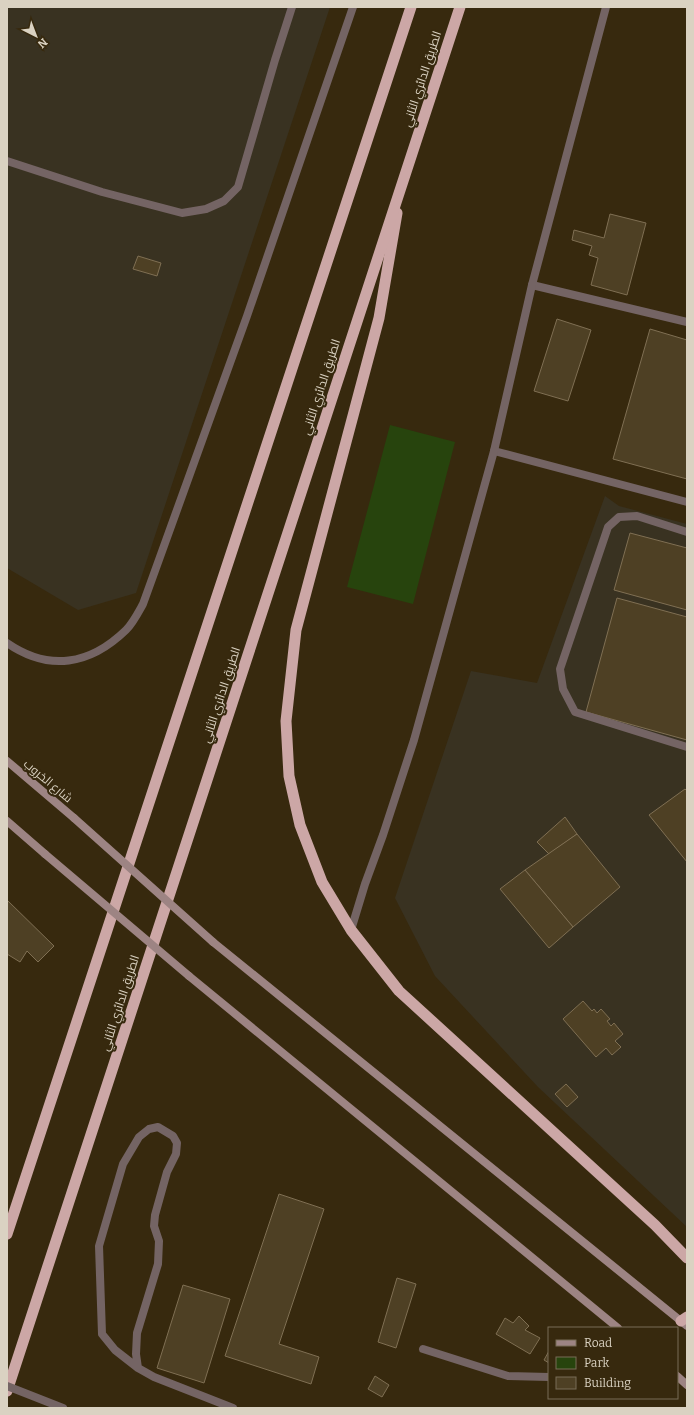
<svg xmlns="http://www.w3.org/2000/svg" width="694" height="1415" font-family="Bitter,Cairo,serif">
	<rect width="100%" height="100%" fill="#37290e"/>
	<g fill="#393221">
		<polygon points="7,7 330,7 136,593 78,610 7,568"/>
		<polygon points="605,496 619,506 687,524 687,1227 538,1087 435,976 395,898 471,671 537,683"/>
	</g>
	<polygon fill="#27440d" points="390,425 455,442 413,604 347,587"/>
	<g fill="#4e4024" stroke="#7f6f53">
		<polygon points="610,214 646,223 627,295 591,285 598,258 589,255 592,246 572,240 574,230 604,238"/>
		<polygon points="138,256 161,263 157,276 133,269"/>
		<polygon points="557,319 591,330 568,401 534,391"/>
		<polygon points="650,329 687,340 687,479 613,459"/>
		<polygon points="630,533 687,548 687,610 614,590"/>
		<polygon points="617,598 687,617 687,740 586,712"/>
		<polygon points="685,789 687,791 687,862 649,815"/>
		<polygon points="565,817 577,834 549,854 537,842"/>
		<polygon points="577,834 620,887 573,927 525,870"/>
		<polygon points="525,870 573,927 549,948 500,889"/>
		<polygon points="7,900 54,946 38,962 27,951 20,962 7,954"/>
		<polygon points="583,1001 592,1011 594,1009 597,1013 601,1009 610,1019 607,1021 611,1026 614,1023 623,1034 615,1041 621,1047 612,1055 606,1048 596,1057 563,1019"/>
		<polygon points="566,1084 578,1097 567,1107 555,1094"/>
		<polygon points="279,1194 324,1209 279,1344 319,1357 311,1384 225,1356"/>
		<polygon points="397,1278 416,1284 396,1348 378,1342"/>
		<polygon points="183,1285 230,1299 204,1383 157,1368"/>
		<polygon points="519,1316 529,1326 525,1330 540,1338 530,1354 496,1334 505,1318 513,1323"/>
		<polygon points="549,1351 549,1363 544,1360"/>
		<polygon points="375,1376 389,1385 382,1397 368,1389"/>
	</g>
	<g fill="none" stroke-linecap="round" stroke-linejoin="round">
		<g stroke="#746464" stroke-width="8">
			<polyline points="7,161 102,192 182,213 206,209 224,201 238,187 275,60 292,7"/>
			<polyline points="687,532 637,516 619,517 608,527 560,669 563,689 575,712 687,747"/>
			<polyline points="423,1349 508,1376 549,1377"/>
			<polyline points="138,1368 136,1354 137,1333 158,1264 159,1241 154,1226 155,1215 167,1172 176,1154 177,1143 173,1136 158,1127 149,1129 139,1137 123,1164 99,1246 102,1334 115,1350 138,1368 154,1377 233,1408"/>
		</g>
		<g stroke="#746464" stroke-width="8">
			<polyline points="532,285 687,322"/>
			<polyline points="494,451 687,502"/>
			<polyline points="351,930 365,884 383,835 414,740 494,451 532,285 606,7"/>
		</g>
		<path stroke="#746464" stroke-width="8" d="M7,643C49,672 90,665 126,630C133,623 138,613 143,604L247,316L353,7"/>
		<g stroke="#9d8483" stroke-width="8">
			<polyline points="7,761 74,818"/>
			<polyline points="7,821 45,854"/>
			<polyline points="213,942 687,1326"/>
			<polyline points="189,976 618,1328"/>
			<polyline points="677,1376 687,1385"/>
		</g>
		<g stroke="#cca7a6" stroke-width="11">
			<polyline points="397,213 379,318 296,630 286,721 289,776 300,825 322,882 351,930 399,991 655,1225 687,1258"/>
			<polyline points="7,1234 411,7"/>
			<polyline points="681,1321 687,1317"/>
			<polyline points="7,1391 460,7"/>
		</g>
		<polyline stroke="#746464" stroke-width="8" points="7,1386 63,1408"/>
		<g stroke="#9d8483" stroke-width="8">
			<polyline points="74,818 213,942"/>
			<polyline points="45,854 189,976"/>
		</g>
	</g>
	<g text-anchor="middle" stroke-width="4" stroke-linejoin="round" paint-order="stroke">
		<g font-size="12" fill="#dad2c2" stroke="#37290e">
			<text transform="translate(422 79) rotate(-72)" y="4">الطريق الدائري الثاني</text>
			<text transform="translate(321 387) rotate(-72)" y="4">الطريق الدائري الثاني</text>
			<text transform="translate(221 695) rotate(-72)" y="4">الطريق الدائري الثاني</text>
			<text transform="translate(48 781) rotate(40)" y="4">شارع الخروب</text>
			<text transform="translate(120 1003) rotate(-72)" y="4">الطريق الدائري الثاني</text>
		</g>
	</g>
	<rect width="694" height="1415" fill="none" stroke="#dad2c2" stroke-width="16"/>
	<rect x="548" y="1327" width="130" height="72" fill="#37290e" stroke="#786d56"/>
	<rect x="556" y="1340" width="20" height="6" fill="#9d8483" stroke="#786d56"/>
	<text x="584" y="1347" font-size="12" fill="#dad2c2">Road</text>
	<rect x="556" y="1357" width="20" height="12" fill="#27440d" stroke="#786d56"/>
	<text x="584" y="1367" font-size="12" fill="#dad2c2">Park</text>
	<rect x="556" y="1377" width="20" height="12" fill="#4e4024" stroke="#786d56"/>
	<text x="584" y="1387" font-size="12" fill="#dad2c2">Building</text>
	<g transform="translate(36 36) rotate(138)" stroke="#37290e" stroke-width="3" paint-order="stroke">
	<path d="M0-3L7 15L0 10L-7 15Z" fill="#dad2c2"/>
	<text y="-6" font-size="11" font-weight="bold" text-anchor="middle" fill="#dad2c2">N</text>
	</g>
</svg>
